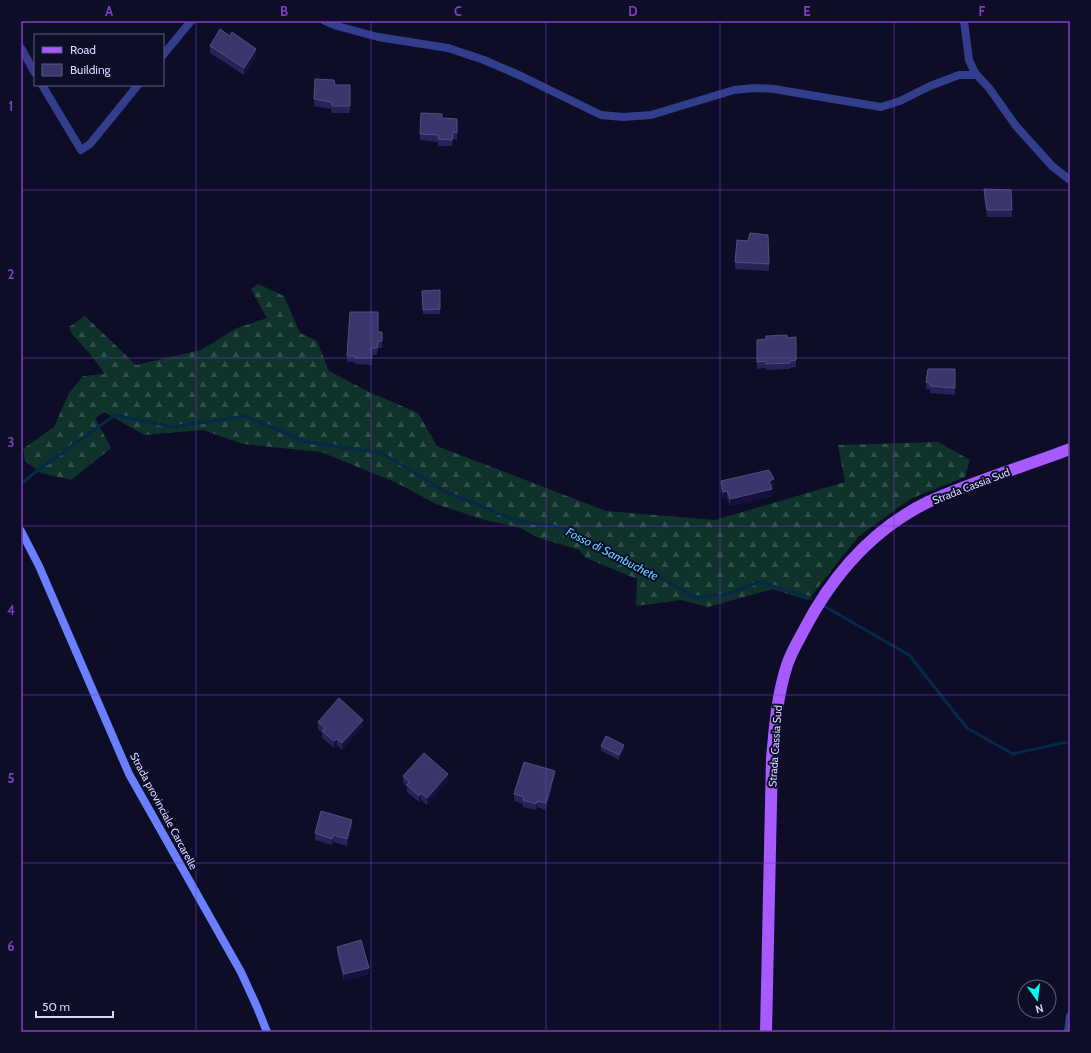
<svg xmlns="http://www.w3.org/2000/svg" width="1091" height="1053" font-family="Cabin,sans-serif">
	<defs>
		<pattern id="forest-firs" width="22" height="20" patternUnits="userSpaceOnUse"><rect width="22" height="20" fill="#0f322b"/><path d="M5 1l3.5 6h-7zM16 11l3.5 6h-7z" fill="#314f4b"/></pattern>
	</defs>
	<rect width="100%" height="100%" fill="#0d0d28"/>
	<polygon fill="url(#forest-firs)" points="258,284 284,296 300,333 317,341 329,371 369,392 418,413 437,446 606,511 715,520 845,482 838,445 938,442 970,460 965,477 910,499 858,537 808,600 773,589 708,607 681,600 636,606 637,579 586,558 579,550 536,537 521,528 485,520 436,504 397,483 321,452 243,444 203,430 144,435 104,412 95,418 111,448 71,480 41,473 25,461 23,449 54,427 69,393 83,376 105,374 90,354 72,334 69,327 85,316 136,365 201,350 237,328 267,318 251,289"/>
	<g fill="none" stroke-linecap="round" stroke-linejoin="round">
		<g stroke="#042949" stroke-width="3">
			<polyline points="21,484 38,470 115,415 173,427 245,416 307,442 382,453 446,492 517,521 560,527 627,559 695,597 724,595 760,582 811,598"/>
			<polyline points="824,606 909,655 967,728 1013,754 1062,743 1070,743"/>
		</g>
		<g stroke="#323e8c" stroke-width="8">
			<polyline points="325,21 337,26 378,37 448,48 484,60 521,76 601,115 623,117 651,115 734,90 755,88 774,89 881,107 900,101 930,86 959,75 977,75"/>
			<polyline points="964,21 969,60 975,73 989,88 1016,126 1052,166 1070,180"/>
			<polyline points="21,48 35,73"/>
			<polyline points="163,55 191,21"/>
			<polyline points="42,85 81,150 90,144 138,85"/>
			<polyline points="1068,1032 1070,1016"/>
		</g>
		<polyline stroke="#6a7fff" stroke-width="8" points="21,531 39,566 129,774 241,972 257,1007 267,1032"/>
		<path stroke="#a65aff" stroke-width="12" d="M766,1032L772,758C775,726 777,696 787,665C791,653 798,641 804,630C832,576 873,529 928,502C974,481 1023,467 1070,449"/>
	</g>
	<g fill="#252358">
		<polygon points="210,46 256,56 244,75 210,53"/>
		<polygon points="335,85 350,85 350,113 332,113 331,109 314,106 314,99"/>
		<polygon points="442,118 457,119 457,140 453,139 452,146 438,146 438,142 420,140 420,134"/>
		<polygon points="984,189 1012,210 1012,217 987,217 984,196"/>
		<polygon points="748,241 769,264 769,271 735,269 735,262"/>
		<polygon points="440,290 440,314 423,314 422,291"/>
		<polygon points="378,332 382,339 382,348 378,348 377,355 372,355 372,365 355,364 355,362 347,362 347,356"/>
		<polygon points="796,337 796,367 790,368 790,369 766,370 766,368 757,369 757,340"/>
		<polygon points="955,369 955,395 930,393 930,389 926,389 926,382"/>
		<polygon points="721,481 774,486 771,487 772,496 730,506 727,498 723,499 721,488"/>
		<polygon points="318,722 363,726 342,750 337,745 334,748 322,738 322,733 318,729"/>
		<polygon points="601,746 624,749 619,760 601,751"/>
		<polygon points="403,776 448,781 427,805 421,800 419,802 407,792 407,787 403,783"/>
		<polygon points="555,777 546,810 537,807 536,810 523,807 523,804 514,801 514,794"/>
		<polygon points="352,826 347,846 333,842 332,845 315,840 315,833"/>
		<polygon points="337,947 369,974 344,981 337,954"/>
	</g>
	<g fill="#14123d">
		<polygon points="256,49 256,56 244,75 244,68"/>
		<polygon points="774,479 774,486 769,488 769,481"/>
		<polygon points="772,489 772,496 730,506 730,499"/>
		<polygon points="727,491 727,498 723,499 723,492"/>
		<polygon points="363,720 363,726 342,750 342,743"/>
		<polygon points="337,739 337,745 334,748 334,741"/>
		<polygon points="624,745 624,749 619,760 619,755"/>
		<polygon points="555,771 555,777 546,810 546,803"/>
		<polygon points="448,774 448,781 427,805 427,798"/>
		<polygon points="421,793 421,800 419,802 419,796"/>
		<polygon points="537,801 537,807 536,810 536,804"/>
		<polygon points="352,820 352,826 347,846 347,839"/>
		<polygon points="333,835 333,842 332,845 332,839"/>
		<polygon points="369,968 369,974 344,981 344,974"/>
	</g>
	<g fill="#38366a" stroke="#504f81">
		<polygon points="220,29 230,36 232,32 256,49 244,68 210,46"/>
		<polygon points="315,79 334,80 335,85 350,85 350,106 332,106 331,102 314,99"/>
		<polygon points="421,113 442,114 442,118 457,119 457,133 453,132 452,140 438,139 439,135 420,134"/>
		<polygon points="984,189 1011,190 1012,210 987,210"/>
		<polygon points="750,233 768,235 769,264 735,262 737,240 748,241"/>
		<polygon points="440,290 440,309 423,310 422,291"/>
		<polygon points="350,312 378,312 378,332 382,332 382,341 378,341 377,348 371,348 372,358 355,358 355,356 347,356"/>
		<polygon points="787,335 787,338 796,337 796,360 790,361 790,363 766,364 766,361 757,362 757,340 766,339 766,336"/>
		<polygon points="928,369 955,369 955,388 930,386 930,383 926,382"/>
		<polygon points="769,470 774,479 769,481 772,489 730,499 727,491 723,492 721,481"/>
		<polygon points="339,698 363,720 342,743 337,739 334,741 322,731 325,728 318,722"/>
		<polygon points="606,736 624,745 619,755 601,746"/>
		<polygon points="424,753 448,774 427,798 421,793 419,796 407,785 409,782 403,776"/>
		<polygon points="524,762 555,771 546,803 537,801 536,804 523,800 524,797 514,794"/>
		<polygon points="321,811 352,820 347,839 333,835 332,839 315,833"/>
		<polygon points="361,940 369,968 344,974 337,947"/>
	</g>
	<path fill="none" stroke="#843dc5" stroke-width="1" stroke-opacity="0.55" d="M196,21V1032M371,21V1032M546,21V1032M720,21V1032M894,21V1032M21,190H1070M21,358H1070M21,526H1070M21,695H1070M21,863H1070"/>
	<g text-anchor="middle" stroke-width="4" stroke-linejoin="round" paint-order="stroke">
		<g font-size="11" fill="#d3d5ff" stroke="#0d0d28">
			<text transform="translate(971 486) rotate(-21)" y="4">Strada Cassia Sud</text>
			<text transform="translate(775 746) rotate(-86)" y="4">Strada Cassia Sud</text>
			<text transform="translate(164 811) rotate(62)" y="4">Strada provinciale Carcarelle</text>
		</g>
		<g font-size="12" font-style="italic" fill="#61d0ff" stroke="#0d0d28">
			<text transform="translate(612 554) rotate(27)" y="4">Fosso di Sambuchete</text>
		</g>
	</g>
	<rect width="1091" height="1053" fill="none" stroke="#0d0d28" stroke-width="44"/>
	<rect x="34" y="34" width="130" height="52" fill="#0d0d28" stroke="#5c5d7e"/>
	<rect x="42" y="47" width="20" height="6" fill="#a65aff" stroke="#5c5d7e"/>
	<text x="70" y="54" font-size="12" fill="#d3d5ff">Road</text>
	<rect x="42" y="64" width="20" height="12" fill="#38366a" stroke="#5c5d7e"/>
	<text x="70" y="74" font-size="12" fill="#d3d5ff">Building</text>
	<g transform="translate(1037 999) rotate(166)"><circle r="19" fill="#0d0d28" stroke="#5c5d7e"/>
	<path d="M0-3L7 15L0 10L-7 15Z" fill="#00feed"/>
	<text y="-6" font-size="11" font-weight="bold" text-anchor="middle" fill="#d3d5ff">N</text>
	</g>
	<path d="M36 1011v6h77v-6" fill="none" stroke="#d3d5ff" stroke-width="2"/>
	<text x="42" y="1011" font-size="12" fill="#d3d5ff" stroke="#0d0d28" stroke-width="3" paint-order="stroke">50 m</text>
	<rect x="22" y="22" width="1047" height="1009" fill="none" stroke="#843dc5" stroke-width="1.5"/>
	<g font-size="13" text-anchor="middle" font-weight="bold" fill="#843dc5">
		<text x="109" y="16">A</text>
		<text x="284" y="16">B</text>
		<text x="458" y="16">C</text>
		<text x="633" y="16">D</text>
		<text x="807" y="16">E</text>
		<text x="982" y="16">F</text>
		<text x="11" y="111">1</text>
		<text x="11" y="279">2</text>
		<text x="11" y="447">3</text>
		<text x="11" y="615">4</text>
		<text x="11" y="783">5</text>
		<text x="11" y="951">6</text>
	</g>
</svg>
